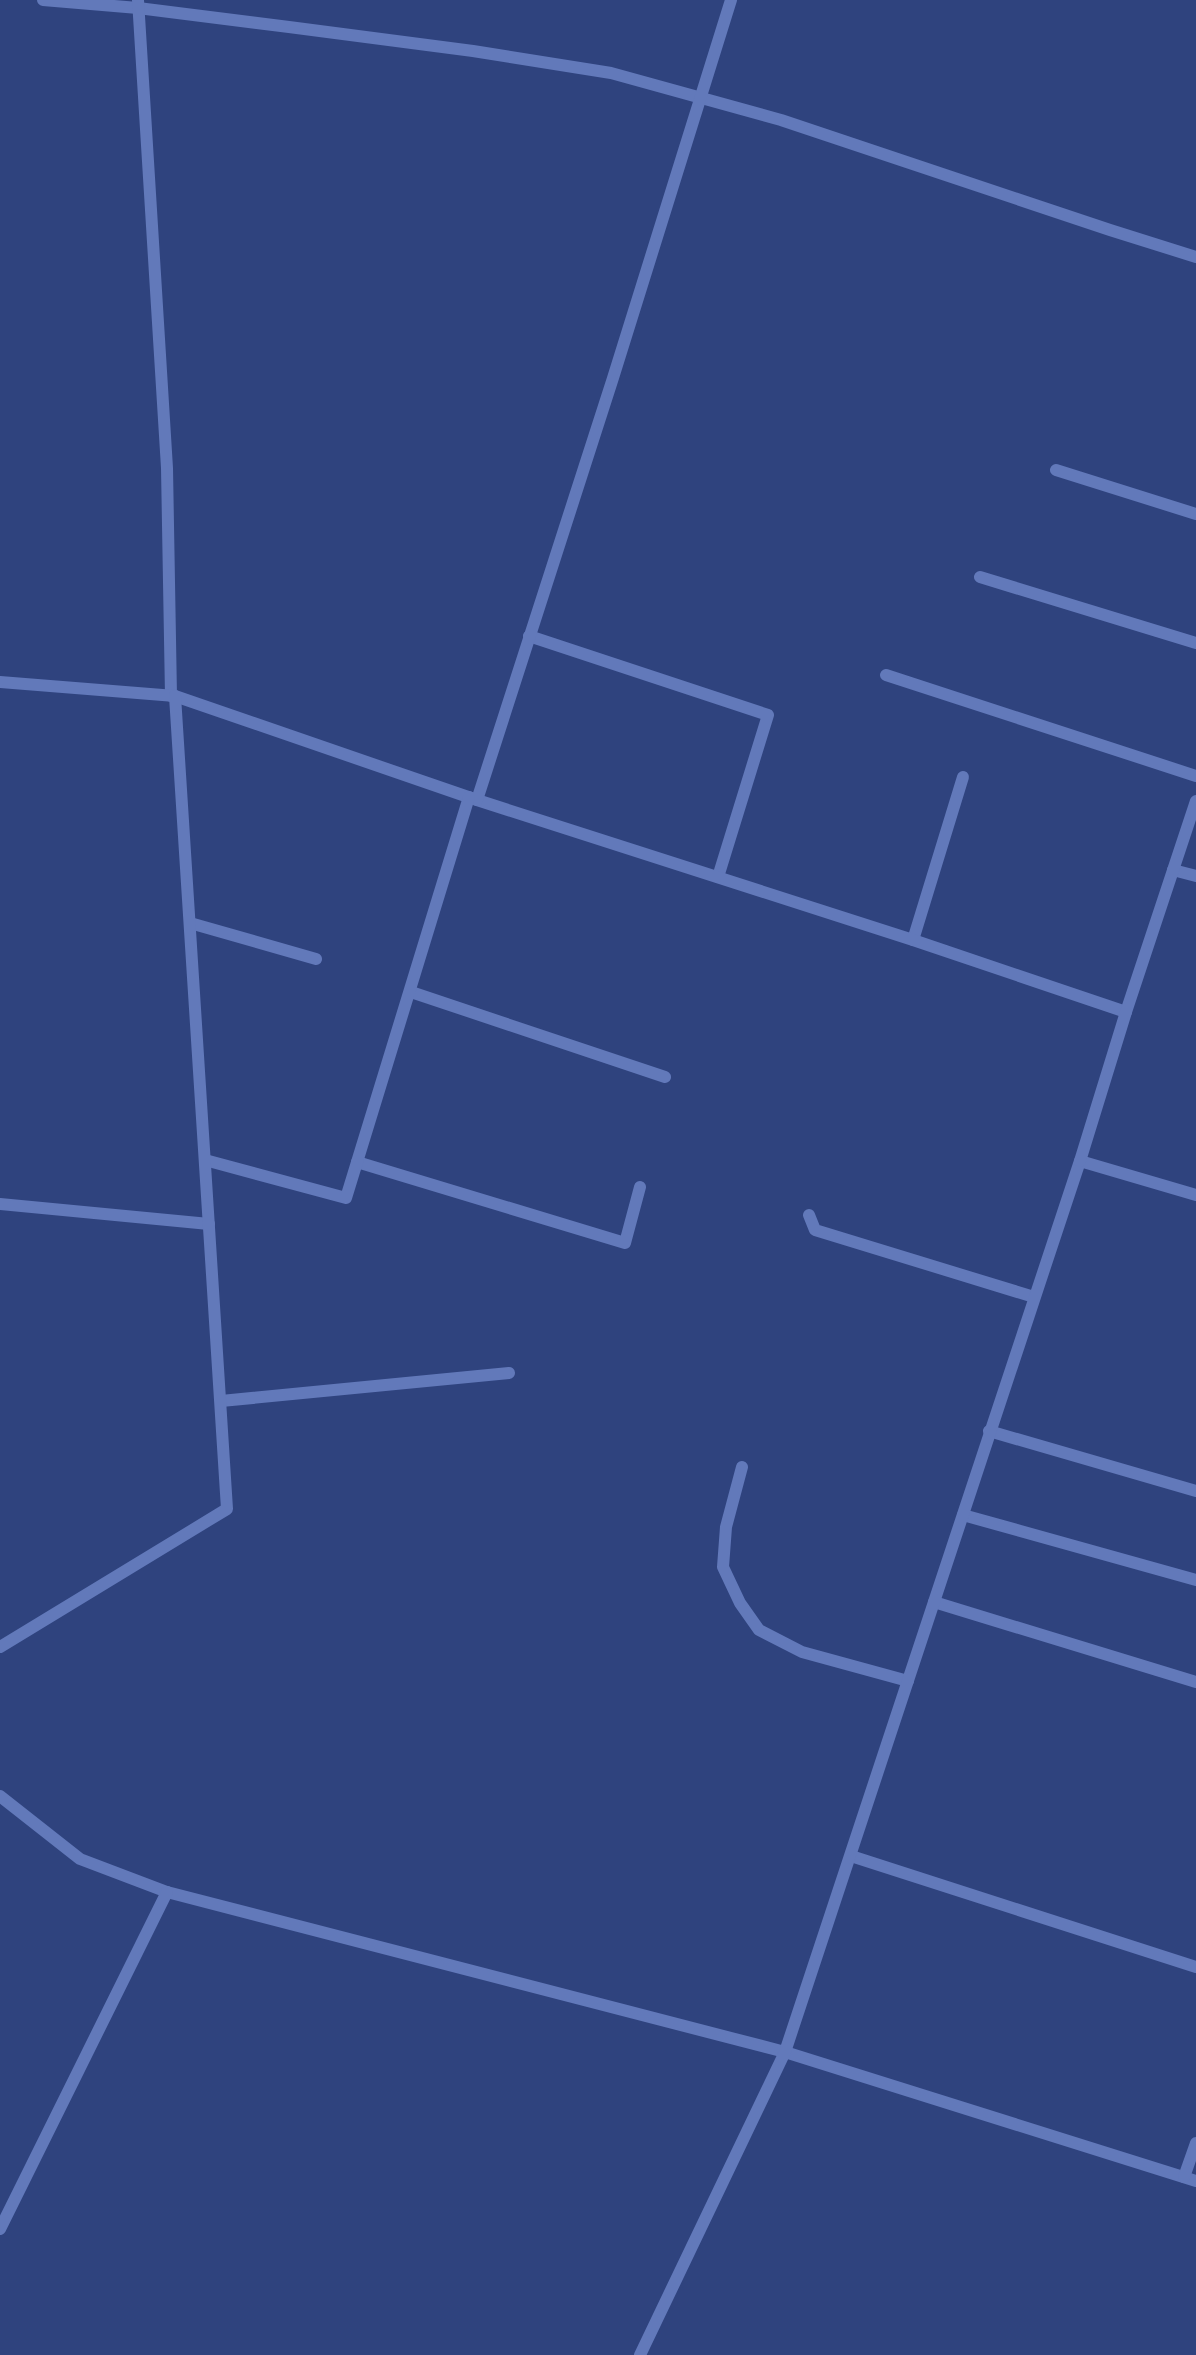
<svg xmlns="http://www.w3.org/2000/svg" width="1196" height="2355" font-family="'Source Serif 4',serif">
	<rect width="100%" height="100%" fill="#2f437e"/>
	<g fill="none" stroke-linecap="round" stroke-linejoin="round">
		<g stroke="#6279ba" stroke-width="12">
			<polyline points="1056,470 1196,514"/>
			<polyline points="980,577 1196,643"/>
			<polyline points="886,675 1196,776"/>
			<polyline points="1173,870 1196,876"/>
			<polyline points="190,923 316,959"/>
			<polyline points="913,940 963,777"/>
			<polyline points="411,992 665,1077"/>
			<polyline points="357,1162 625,1243 640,1187"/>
			<polyline points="0,1204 209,1224"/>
			<polyline points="809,1215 815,1230 1034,1297"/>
			<polyline points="221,1401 509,1373"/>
			<polyline points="989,1431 1196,1491"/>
			<polyline points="742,1467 726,1527 723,1567 740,1603 759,1630 802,1652 908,1681"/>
			<polyline points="934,1602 1196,1682"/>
			<polyline points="851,1856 1196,1967"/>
		</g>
		<polyline stroke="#6279ba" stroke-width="12" points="963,1515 1196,1580"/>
		<g stroke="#6279ba" stroke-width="12">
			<polyline points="43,0 138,8 289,27 473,51 611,73 781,120 1110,230 1196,257"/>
			<polyline points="138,0 167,468 171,696"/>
			<polyline points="529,636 768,715 718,877"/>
			<polyline points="0,682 175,696 477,800 913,940 1126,1012"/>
			<polyline points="477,800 613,378 731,0"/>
			<polyline points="205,1160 346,1198 469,797"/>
			<polyline points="0,1647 227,1509 175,696"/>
			<polyline points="0,1796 80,1859 167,1892 785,2052 1196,2181"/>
			<polyline points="1184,2177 1196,2143"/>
			<polyline points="0,2229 167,1892"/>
			<polyline points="640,2355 785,2052 1080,1161 1196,1195"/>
		</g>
		<polyline stroke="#6279ba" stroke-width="12" points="1080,1161 1126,1012 1196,801"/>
	</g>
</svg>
